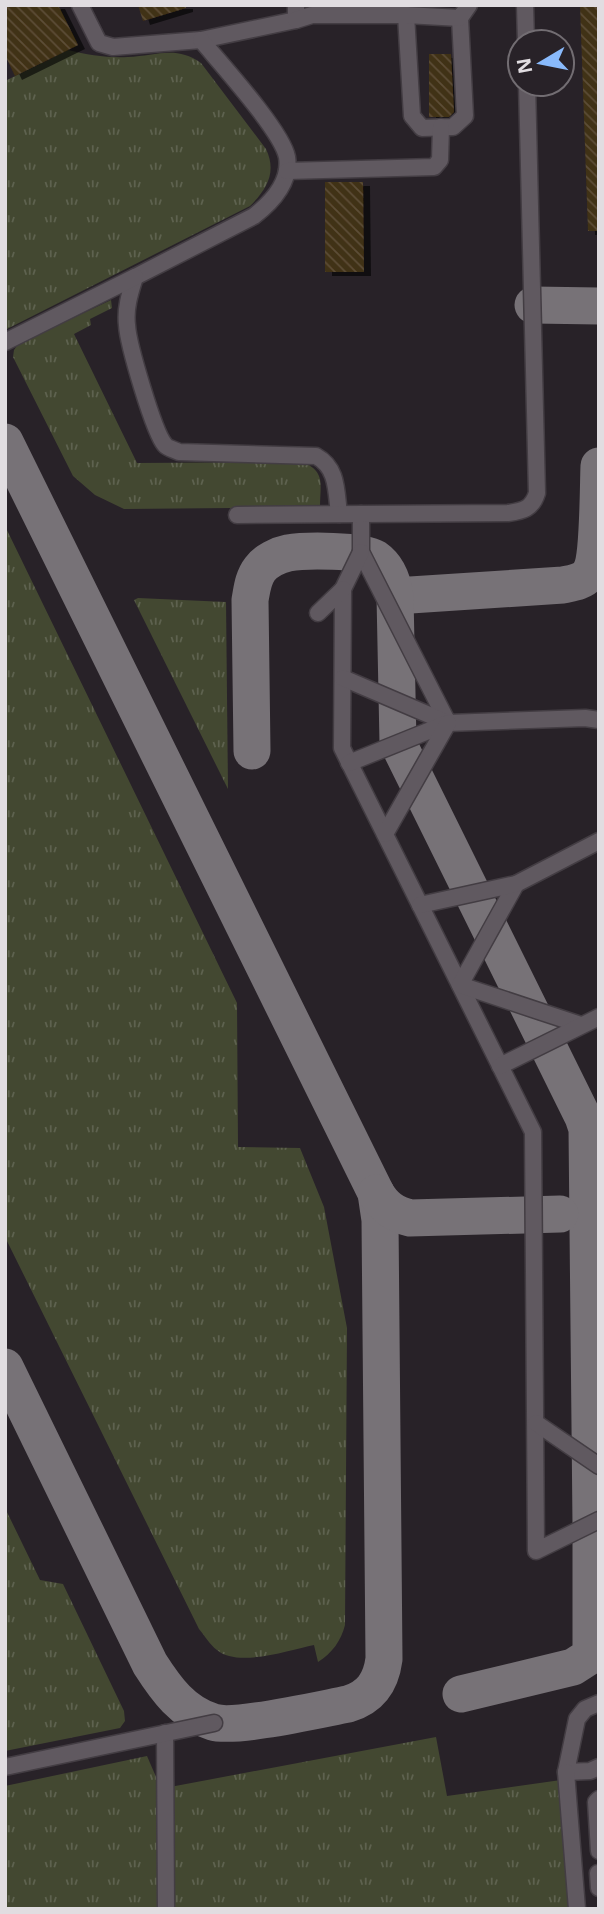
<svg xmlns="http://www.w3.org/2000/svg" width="604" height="1914" font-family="'Open Sans',sans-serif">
	<defs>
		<pattern id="grass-tufts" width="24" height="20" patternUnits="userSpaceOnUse" patternTransform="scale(1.75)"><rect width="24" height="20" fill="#434831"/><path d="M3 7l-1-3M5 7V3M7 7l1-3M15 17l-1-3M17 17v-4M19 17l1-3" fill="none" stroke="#5e624f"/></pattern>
		<pattern id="building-back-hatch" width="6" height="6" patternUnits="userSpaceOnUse" patternTransform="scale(1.75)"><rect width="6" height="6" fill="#413015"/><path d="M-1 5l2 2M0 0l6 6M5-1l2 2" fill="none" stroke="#5c4e37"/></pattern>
		<filter id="shadow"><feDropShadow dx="7" dy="4" stdDeviation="0" flood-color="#0009"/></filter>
	</defs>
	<rect width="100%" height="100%" fill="#282228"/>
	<g fill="url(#grass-tufts)">
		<path d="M68,50C88,55 107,58 128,57C156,56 176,45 201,63L266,149C277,172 267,189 250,206L5,330V81Z"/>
		<path d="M111,300L112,308L90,319L91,325L74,334L137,463L302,462C326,471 320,485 320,507L124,509L95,495L73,476L13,357L14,350L18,344Z"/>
		<path d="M5,526L237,1003L238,1147L300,1148L324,1207L347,1328L345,1625C341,1641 332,1653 318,1662L314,1645C289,1650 238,1668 217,1650C210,1645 205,1636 199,1629L5,1237Z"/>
		<polygon points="138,598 226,602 228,789 134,600"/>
		<polygon points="5,1508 40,1580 63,1584 124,1711 125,1721 120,1728 5,1751"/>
		<polygon points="436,1737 447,1796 561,1780 573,1909 169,1909 170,1787"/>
		<polygon points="147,1756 163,1793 163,1909 5,1909 5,1786"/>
	</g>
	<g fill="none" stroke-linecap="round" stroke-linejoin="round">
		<g stroke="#777277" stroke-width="37">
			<polyline points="533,305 599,306"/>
			<path d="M5,442L376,1193L380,1220L384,1659C381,1682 371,1697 348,1704C321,1709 235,1729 213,1722C183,1713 166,1689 150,1664L5,1367"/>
			<path d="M395,596L563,585C572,583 582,582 588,575C599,562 598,487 599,466"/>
			<path d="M252,751L250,600C252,589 253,578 260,569C266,561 278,555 288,553C305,550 362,550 375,558C388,567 393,582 395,596L398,743L583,1117L587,1129L591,1524V1649L587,1658L573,1667L461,1694"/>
			<path d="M376,1193C384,1207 394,1214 410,1218L560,1214"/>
		</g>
	</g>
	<g fill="url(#building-back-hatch)" filter="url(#shadow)">
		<polygon points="5,5 58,5 78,45 15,76 5,55"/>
		<polygon points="138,5 186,5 186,8 143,21"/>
		<polygon points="580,5 599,5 599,231 588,231"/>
		<polygon points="429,54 451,54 454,112 449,117 429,117"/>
		<polygon points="325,182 363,182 364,272 325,272"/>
	</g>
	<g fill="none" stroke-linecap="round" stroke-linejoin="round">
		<defs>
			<g id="minor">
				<polyline points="80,5 99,43 113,47 201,40 296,20 296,5"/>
				<polyline points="525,5 526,42"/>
				<polyline points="406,15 412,116 422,128 453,127 465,116 460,18"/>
				<polyline points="296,20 312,15 406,15 460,18 469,5"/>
				<path d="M201,40C221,64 282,131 287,157C291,182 272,202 254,216L135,277C130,293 125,308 127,325C128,344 154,433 165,445C167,448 175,450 179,452L316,456C338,468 336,491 339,514"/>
				<polyline points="287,171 434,167 440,160 441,127"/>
				<polyline points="5,342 135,277"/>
				<polyline points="361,514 361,552 448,723 585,718 599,720"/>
				<path d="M237,515L508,513C523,511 532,509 537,493L527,84"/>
				<polyline points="361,552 343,589 342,748 533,1132 536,1551 599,1520"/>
				<polyline points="318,613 343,589"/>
				<polyline points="343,678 448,723"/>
				<polyline points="349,763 448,723"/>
				<polyline points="385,834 448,723"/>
				<polyline points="516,884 460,985 581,1025"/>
				<polyline points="420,905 516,884 599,841"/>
				<polyline points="500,1066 599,1017"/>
				<polyline points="536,1423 599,1466"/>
				<polyline points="599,1703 585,1709 577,1719 566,1772 590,1771 599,1767"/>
				<polyline points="165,1733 166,1909"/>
				<polyline points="5,1767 214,1723"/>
				<polyline points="566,1772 577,1909"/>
				<polyline points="599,1799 596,1802 599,1851"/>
				<polyline points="598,1873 599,1888"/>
			</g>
		</defs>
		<use href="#minor" stroke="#433d43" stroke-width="19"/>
		<use href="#minor" stroke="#605960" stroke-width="16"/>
	</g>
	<rect width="604" height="1914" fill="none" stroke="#e1dde1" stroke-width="14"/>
	<g transform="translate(541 63) rotate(260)"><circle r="33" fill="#282228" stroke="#726d72" stroke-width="2"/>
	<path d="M0-5L12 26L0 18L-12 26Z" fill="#89bafc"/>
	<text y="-10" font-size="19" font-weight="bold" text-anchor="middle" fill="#e1dde1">N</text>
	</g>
</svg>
